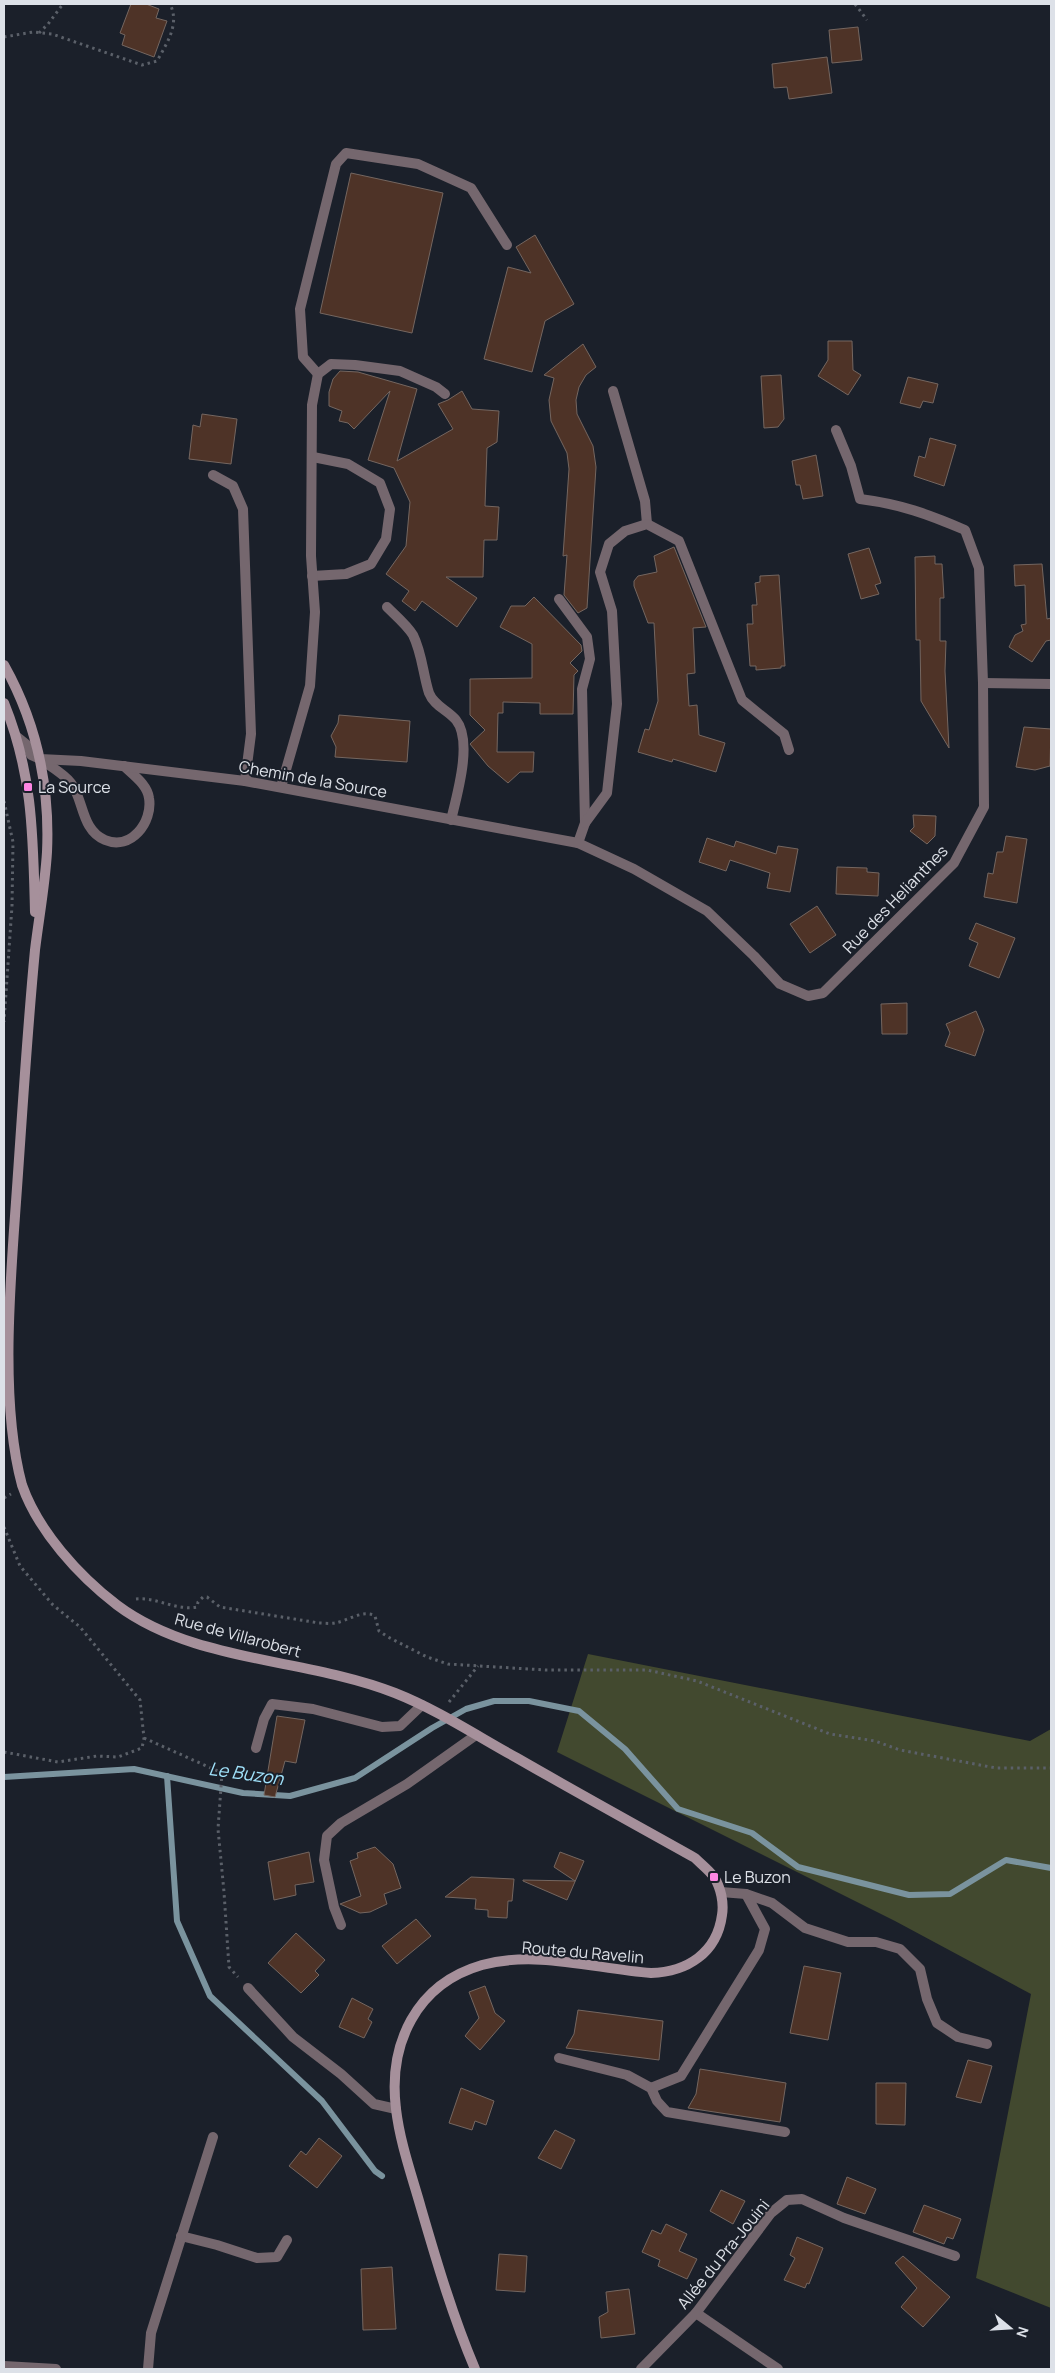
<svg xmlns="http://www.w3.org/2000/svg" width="1055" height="2373" font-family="Manrope,sans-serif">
	<rect width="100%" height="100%" fill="#1b202a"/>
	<polygon fill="#42492f" points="588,1654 1030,1741 1051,1729 1051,2308 976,2278 1031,1994 895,1921 557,1752"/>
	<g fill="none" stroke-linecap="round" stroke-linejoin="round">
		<g stroke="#7a939e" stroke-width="6">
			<polyline points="167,1776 177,1921 210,1996 322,2101 375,2171 382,2176"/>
			<polyline points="4,1777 134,1769 243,1793 290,1796 355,1778 432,1728 466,1709 494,1701 529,1701 579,1711 625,1749 678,1809 752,1833 798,1867 909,1895 950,1894 1006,1860 1051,1868"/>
		</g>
	</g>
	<g fill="#4e3327" stroke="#746660">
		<polygon points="131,4 146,4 159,9 156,18 167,21 154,57 122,45 125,35 120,33"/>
		<polygon points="858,27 862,60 832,63 829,30"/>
		<polygon points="827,57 832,93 789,99 787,87 774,88 772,64"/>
		<polygon points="351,173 443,193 412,333 320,313"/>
		<polygon points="535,235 574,304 545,321 532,372 484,359 508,267 531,273 516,247"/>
		<polygon points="828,341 852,341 853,370 861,375 848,395 818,376 828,360"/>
		<polygon points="583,344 596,367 586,375 579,387 576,400 577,414 593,446 596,467 587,608 578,613 564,595 567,555 563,556 569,469 567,453 551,421 549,400 554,378 544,375"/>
		<polygon points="340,371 358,372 417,389 397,461 453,429 438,404 448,400 462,391 472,409 499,411 497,442 487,448 485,506 499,507 497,540 484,540 483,577 446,577 477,598 457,627 422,601 415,611 402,601 409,591 386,574 406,546 410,502 394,468 368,460 390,391 354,429 348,423 339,421 342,411 329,406 329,392 333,379"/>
		<polygon points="781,375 784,419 778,427 764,428 761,376"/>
		<polygon points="908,377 938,384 933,403 923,401 920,408 900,403"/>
		<polygon points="202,414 237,419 231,464 189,459 193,425 200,427"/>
		<polygon points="930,438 956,445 944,486 914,476 919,456 925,458"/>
		<polygon points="816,455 823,496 803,499 800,485 796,485 792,461"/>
		<polygon points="674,547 706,627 693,628 695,673 687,674 689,706 697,705 699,735 725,743 716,772 673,759 672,762 638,752 645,729 649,730 658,701 654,623 648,623 634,586 634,581 638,576 657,572 654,556"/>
		<polygon points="869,548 881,583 875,585 879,594 861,599 848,554"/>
		<polygon points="935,556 935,564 942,564 944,598 940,598 940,641 946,641 945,671 949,748 921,701 920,640 916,640 915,557"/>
		<polygon points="1042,564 1047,619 1051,618 1051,640 1046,641 1032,662 1009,647 1015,635 1023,631 1021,625 1026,624 1025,585 1015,586 1014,565"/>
		<polygon points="779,575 785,666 781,666 781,668 756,670 756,666 750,666 747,624 753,624 752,605 757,605 755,583 760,582 760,576"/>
		<polygon points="534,597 581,645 582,651 570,663 578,671 574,675 573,714 540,714 540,703 503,702 503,713 498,713 497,752 534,752 533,772 520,772 508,783 488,766 470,744 485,730 470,715 470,679 532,678 532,644 500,627 511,606 525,606"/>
		<polygon points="339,715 410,721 407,762 335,757 336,747 331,736 338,723"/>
		<polygon points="1024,727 1051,729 1050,766 1035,770 1016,767"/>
		<polygon points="913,815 936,816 935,836 927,844 910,831 914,827"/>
		<polygon points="1006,836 1027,839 1017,903 984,897 988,873 993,874 997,852 1003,852"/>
		<polygon points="707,838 734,847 736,841 776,854 778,846 798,849 790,892 767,888 770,873 730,860 726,871 699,862"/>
		<polygon points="837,867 867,868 867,872 879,873 878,896 836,894"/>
		<polygon points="817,906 836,935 810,953 790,924"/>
		<polygon points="976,923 1015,938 999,978 969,966 978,943 969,939"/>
		<polygon points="907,1003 907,1034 882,1034 881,1004"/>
		<polygon points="976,1011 984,1030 975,1056 945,1046 950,1033 946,1024"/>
		<polygon points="277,1716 305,1720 296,1763 285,1761 275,1797 264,1795"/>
		<polygon points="375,1847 393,1864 401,1888 384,1894 387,1904 370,1912 360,1913 340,1904 361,1896 350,1861 358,1858 357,1853"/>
		<polygon points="309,1852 314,1882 295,1885 296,1895 274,1900 268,1862"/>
		<polygon points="560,1852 584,1861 567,1900 523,1881 523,1880 575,1881 554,1867"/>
		<polygon points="471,1877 514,1879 512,1901 508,1901 507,1918 488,1917 488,1910 475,1909 476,1899 445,1897"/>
		<polygon points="416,1919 431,1936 397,1964 382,1946"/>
		<polygon points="296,1933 325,1960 315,1971 319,1975 301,1993 268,1963"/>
		<polygon points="804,1966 841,1973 828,2040 790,2033"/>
		<polygon points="485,1986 495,2013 505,2021 480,2050 465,2036 479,2018 469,1992"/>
		<polygon points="352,1998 373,2009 368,2019 372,2022 364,2038 339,2027"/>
		<polygon points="578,2010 663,2021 659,2060 566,2048 574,2034"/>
		<polygon points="968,2060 992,2066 981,2103 956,2097"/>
		<polygon points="700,2069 786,2083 780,2122 688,2108 696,2094"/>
		<polygon points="876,2083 906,2083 905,2125 876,2124"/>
		<polygon points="461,2088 494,2101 486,2125 475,2121 472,2130 449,2123"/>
		<polygon points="555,2130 575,2140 561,2169 538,2158"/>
		<polygon points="319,2138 342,2156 317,2188 289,2166 301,2151 306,2155"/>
		<polygon points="847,2177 876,2189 865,2214 837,2204"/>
		<polygon points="721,2190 745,2201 733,2224 710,2211"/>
		<polygon points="924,2205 961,2219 953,2239 947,2237 944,2244 913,2232"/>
		<polygon points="666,2224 687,2234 679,2251 697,2259 687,2279 658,2266 660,2260 642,2252 652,2230 661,2234"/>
		<polygon points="797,2237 823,2248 809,2284 807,2283 805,2288 784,2280 795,2258 790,2255"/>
		<polygon points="499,2254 527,2256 525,2292 496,2290"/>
		<polygon points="903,2256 950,2297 923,2327 901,2307 917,2288 895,2263"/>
		<polygon points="392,2267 396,2329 363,2330 361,2269"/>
		<polygon points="629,2289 635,2334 601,2338 599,2317 608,2312 606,2292"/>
	</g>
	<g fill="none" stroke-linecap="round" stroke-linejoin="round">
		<g stroke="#5b6069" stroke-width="3" stroke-dasharray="2.5 4" stroke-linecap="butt">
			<polyline points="855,4 867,20"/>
			<polyline points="39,33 48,24 63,4"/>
			<path d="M4,37L33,32L52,34L142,65L157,61C167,43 180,24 170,4"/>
			<polyline points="4,801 13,842 12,906 4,1022"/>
			<polyline points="4,1498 11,1494"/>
			<polyline points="4,1527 20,1566 53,1605 80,1627 140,1700 144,1738 142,1748 118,1757 97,1756 58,1762 4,1752"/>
			<path d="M136,1599C157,1597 176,1611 197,1607L198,1602L203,1597H207L220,1607L319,1623C324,1623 330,1624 335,1623C347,1621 363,1609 375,1616L379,1631L388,1637L427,1657L448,1664L545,1670H647L697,1681L830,1734L875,1741L900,1750L996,1768H1051"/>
			<polyline points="449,1702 478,1666"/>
			<polyline points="144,1738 222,1773 218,1829 224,1892 229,1967 238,1977"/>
		</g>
		<g stroke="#75676e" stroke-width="10">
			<polyline points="318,374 303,357 300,309 336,164 346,153 418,164 471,188 507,245"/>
			<polyline points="613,391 645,501 647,524"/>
			<polyline points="213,475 233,486 243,509 251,734 245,781"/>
			<polyline points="312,576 346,574 371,564 386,539 390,509 380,483 348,464 313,457"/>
			<polyline points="559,599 587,637 590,659 582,689 585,823 578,843"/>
			<path d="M387,607C395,615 407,625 413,635C422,653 423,674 429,693C434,706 448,710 456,720C473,741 457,795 451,820"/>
			<path d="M40,759C50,766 63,773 71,783C84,800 81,830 105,840C131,851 153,822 149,798C147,784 133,775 124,766"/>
			<polyline points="281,787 310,686 315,612 311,556 312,405 318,374 331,364 355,365 400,371 436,387 445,394"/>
			<polyline points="585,823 607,793 617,704 612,611 600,572 609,544 625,531 647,524 679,541 742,700 784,734 789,750"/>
			<polyline points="256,1748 264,1719 272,1704 313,1709 382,1727 400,1726 422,1705"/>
			<polyline points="248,1988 293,2037 341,2074 374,2104 396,2109"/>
			<polyline points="559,2058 627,2075 651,2088 657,2101 667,2112 785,2132"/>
			<polyline points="651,2088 681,2076 759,1950 765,1929 746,1894"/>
			<polyline points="181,2236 217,2245 257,2258 277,2257 287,2240"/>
		</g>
		<g stroke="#75676e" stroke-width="10">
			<polyline points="983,683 1051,684"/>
			<path d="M17,737L27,745L31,755L40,759L81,761L245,781L578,843L634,869L707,911L754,956L780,984L808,996L823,993L954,863L984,807L983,683L979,568L965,530C928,514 900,504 860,499L851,466L836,430"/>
			<polyline points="721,1892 746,1894 772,1903 805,1928 848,1942 876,1942 900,1949 920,1969 927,1999 937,2023 958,2037 987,2044"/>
			<polyline points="341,1925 334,1907 324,1860 327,1836 341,1823 407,1784 476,1735"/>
			<polyline points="696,2313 778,2369"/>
			<polyline points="4,2366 56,2369"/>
			<polyline points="148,2369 151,2333 213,2137"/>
			<polyline points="641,2369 696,2313 771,2213 787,2200 802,2199 844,2218 955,2256"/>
		</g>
		<g stroke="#a6909b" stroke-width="10">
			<path d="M4,665C36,722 50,786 47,852C45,885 39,917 35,950C27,1033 22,1118 16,1202C10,1286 0,1404 22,1485C38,1531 79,1576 117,1605C194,1663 307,1658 395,1693C438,1710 477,1736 517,1758C576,1792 636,1825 695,1858C701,1864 709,1870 714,1877C721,1888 724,1903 722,1915C717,1953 687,1972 651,1973C596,1969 537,1950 482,1965C416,1984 388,2044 396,2109C400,2143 412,2176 421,2208C437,2263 453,2317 475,2369"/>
			<path d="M4,703C33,774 33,836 35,912"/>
		</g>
	</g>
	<g fill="#fd86e2" stroke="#1b202a" stroke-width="2">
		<rect x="23" y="782" width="10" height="10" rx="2.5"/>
		<rect x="709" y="1872" width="10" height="10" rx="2.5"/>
	</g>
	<g text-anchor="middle" stroke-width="4" stroke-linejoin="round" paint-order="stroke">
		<g font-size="16" fill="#dde1e8" stroke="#1b202a">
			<text transform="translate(313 779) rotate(10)" y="6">Chemin de la Source</text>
			<text transform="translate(895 899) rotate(-46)" y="6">Rue des Helianthes</text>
			<text transform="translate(238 1635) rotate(15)" y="6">Rue de Villarobert</text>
			<text transform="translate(583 1952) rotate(5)" y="6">Route du Ravelin</text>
			<text transform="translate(723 2254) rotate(-51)" y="6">Allée du Pra-Jouini</text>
		</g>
		<g font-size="16" fill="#dde1e8" stroke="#1b202a" text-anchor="start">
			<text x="38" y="793">La Source</text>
			<text x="724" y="1883">Le Buzon</text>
		</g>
		<g font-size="18" font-style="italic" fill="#a1e3fc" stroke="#1b202a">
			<text transform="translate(246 1774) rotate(8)" y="6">Le Buzon</text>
		</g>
	</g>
	<rect width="1055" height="2373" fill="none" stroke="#dde1e8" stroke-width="10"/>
	<g transform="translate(1010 2328) rotate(108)" stroke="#1b202a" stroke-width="4" paint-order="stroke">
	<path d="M0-4L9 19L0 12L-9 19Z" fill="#dde1e8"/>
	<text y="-8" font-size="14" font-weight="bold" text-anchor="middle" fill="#dde1e8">N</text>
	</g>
</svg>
